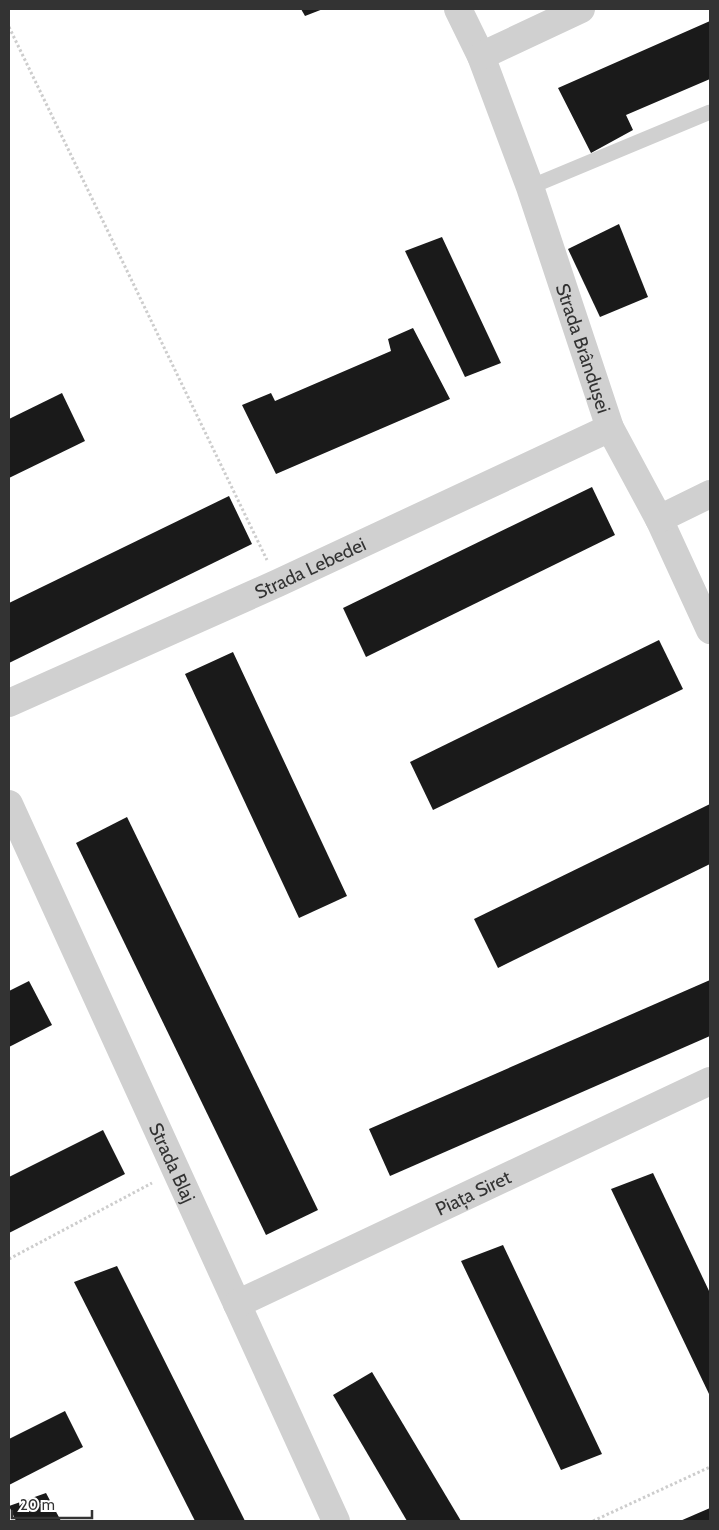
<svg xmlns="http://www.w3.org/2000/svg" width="719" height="1530" font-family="Cabin,sans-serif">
	<rect width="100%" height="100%" fill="#fff"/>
	<g fill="#1a1a1a">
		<polygon points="301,9 323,9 305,16"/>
		<polygon points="710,21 710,79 626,115 633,130 591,153 558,88"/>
		<polygon points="619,224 648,297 600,317 568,249"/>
		<polygon points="442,237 501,363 465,377 405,251"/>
		<polygon points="413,328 450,399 276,474 242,405 271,393 275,401 391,351 388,339"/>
		<polygon points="62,393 85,441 9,478 9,419"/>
		<polygon points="592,487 615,535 366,657 343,608"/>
		<polygon points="229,496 252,544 9,663 9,603"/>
		<polygon points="659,640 683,689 433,810 410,762"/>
		<polygon points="233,652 347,896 299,918 185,674"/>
		<polygon points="710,804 710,864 498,968 474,919"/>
		<polygon points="127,817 318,1210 266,1235 76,843"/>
		<polygon points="710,980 710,1036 390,1176 369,1129"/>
		<polygon points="29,981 52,1025 9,1047 9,991"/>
		<polygon points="103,1130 125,1174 9,1233 9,1177"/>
		<polygon points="653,1173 710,1293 710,1396 611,1189"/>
		<polygon points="503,1245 602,1454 561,1470 461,1261"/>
		<polygon points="117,1266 245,1521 195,1521 74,1282"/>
		<polygon points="372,1372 461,1521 407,1521 333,1395"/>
		<polygon points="65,1411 83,1447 9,1485 9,1439"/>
		<polygon points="46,1493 61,1521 16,1521 9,1506"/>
		<polygon points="710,1508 710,1521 680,1521"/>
	</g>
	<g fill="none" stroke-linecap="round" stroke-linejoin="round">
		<g stroke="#cdcdcd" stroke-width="3" stroke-dasharray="2.5 2.5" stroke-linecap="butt">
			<polyline points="9,27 267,560"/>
			<polyline points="9,1259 152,1183"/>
			<polyline points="593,1521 710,1467"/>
		</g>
		<polyline stroke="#d0d0d0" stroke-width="15" points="530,187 710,112"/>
		<g stroke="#d0d0d0" stroke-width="28">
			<path id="s1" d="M458,9L481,56L530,187L610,428L659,519L710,630"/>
			<polyline points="659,519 710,494"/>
			<path id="s2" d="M9,703L278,583L610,428"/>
			<path id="s3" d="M9,804L336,1521"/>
			<path id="s4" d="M237,1304L710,1081"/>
		</g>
		<polyline stroke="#d0d0d0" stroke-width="28" points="481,56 581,9"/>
	</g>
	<g text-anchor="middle" stroke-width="5" stroke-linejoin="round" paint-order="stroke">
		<g font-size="19" fill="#333" stroke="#fff">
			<text dy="7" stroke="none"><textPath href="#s1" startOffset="362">Strada Brândușei</textPath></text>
			<text dy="7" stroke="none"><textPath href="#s2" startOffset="330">Strada Lebedei</textPath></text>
			<text dy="7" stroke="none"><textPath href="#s3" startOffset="394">Strada Blaj</textPath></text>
			<text dy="7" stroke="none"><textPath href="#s4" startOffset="261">Piața Siret</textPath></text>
		</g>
	</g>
	<rect width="719" height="1530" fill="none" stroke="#333333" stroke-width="20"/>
	<path d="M12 1510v8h80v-8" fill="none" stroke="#333333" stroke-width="2.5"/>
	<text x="20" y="1510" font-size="15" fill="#333333" stroke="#ffffff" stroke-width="4" paint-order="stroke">20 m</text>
</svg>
